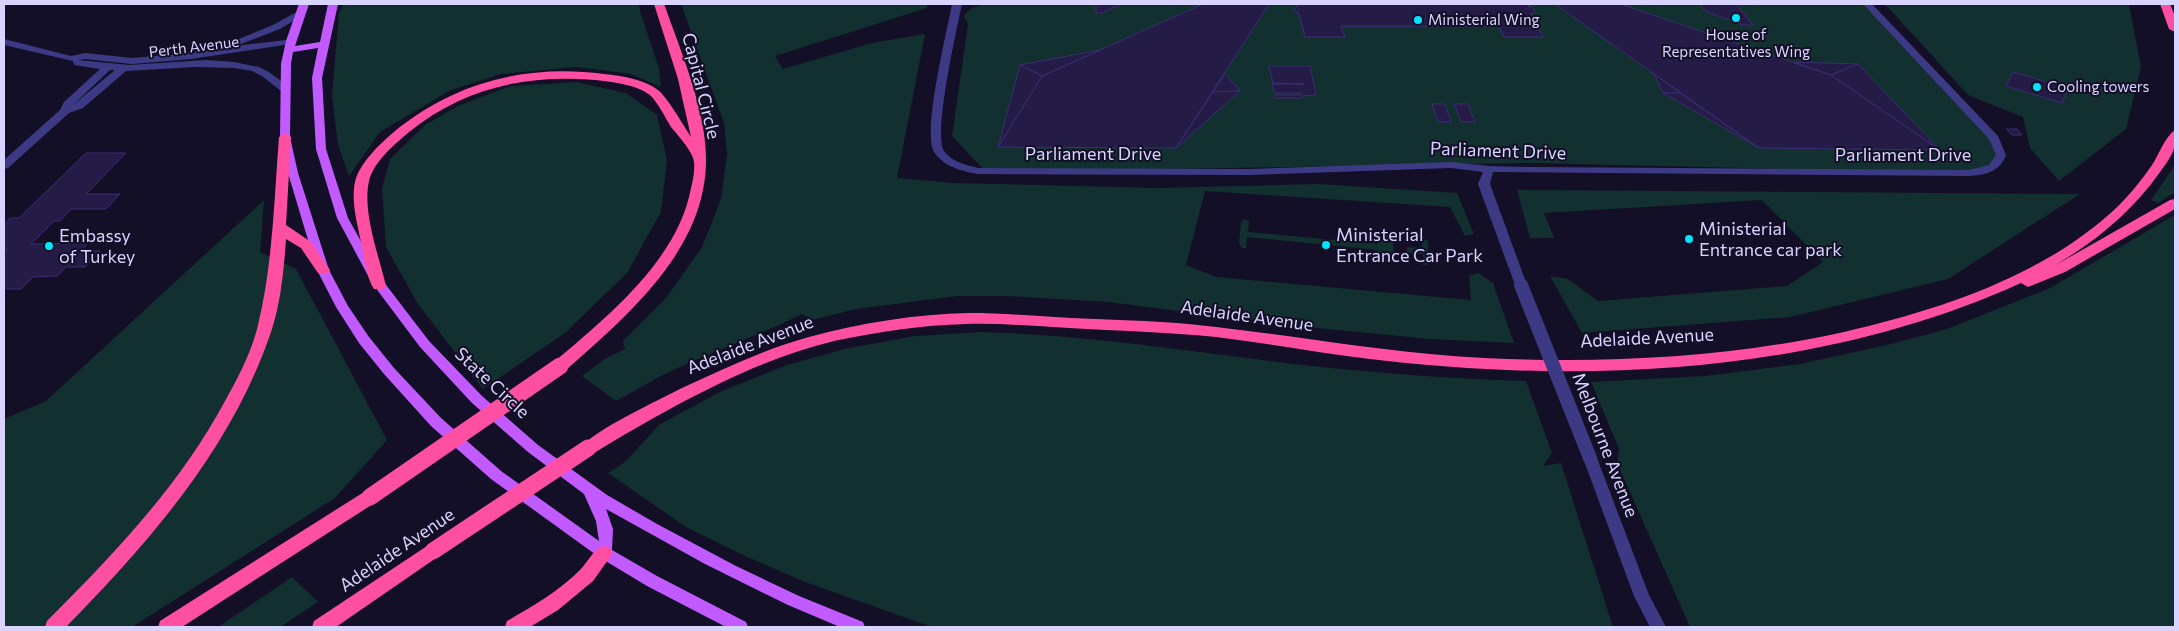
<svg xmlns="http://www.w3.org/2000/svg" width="2179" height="631" font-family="Commissioner,sans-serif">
	<rect width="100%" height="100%" fill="#130f26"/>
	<g fill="#12302f">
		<polygon points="344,4 639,4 640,11 659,68 661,87 631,74 577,67 501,74 451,90 380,132 349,176 338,145 332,96 339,13"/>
		<path d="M681,4H927V8L775,56L783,69L872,43L925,34L897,178L953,183L1157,188L1318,184L1457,193L1474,234L1465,236L1450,207L1205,191L1186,265L1216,277L1471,300L1469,276L1478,273L1493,283L1514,343L1430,339L1296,326L1108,302L1007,296H958L856,309L812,320L802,314C758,336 711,352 667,373C650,381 633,392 616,401L582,376L605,359L625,349L623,341L666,298L702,247L721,199L727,154L724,123Z"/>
		<polygon points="983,4 1867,4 1994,138 1998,162 1969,173 1529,163 986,172 952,136 968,24 964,16 970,9"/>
		<polygon points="1885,4 2129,4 2141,67 2126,129 2059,181 2030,148 2023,117 1968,95"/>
		<polygon points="576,82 626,93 657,115 667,160 661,212 627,273 565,333 483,389 418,304 386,247 382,188 390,159 425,125 460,105 511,86"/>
		<polygon points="2175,165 2175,192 2158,203 2151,200"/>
		<polygon points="1517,190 2080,194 1948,279 1790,317 1582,333 1550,276 1568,279 1598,301 1787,286 1823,262 1762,200 1544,213 1554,238 1530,238"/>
		<polygon points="264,200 260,252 296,269 387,440 335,498 132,627 4,627 4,419 46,401"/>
		<polygon points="2175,215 2175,627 1690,627 1617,463 1619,449 1591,382 1705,376 1800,364 1891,344 1947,329 2050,288"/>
		<polygon points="1244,219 1249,221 1248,232 1378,244 1378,234 1393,235 1394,262 1379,261 1378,250 1247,237 1246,248 1242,248 1239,244 1241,222"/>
		<polygon points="1422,238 1428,241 1429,263 1426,265 1423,265 1423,254 1407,253 1407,247 1422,248"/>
		<path d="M982,332C1090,335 1196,352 1303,365C1377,373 1452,379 1526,381L1552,453L1543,466L1561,463L1613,627H932L805,582L743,555L686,527L608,473L625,462L660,424L722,391L787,365L844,349L915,336Z"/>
		<polygon points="292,577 318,602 280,627 218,627"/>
	</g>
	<g fill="#241b47" stroke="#3b2d73">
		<polygon points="1096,4 1121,4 1102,13 1096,13"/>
		<polygon points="1203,4 1269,4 1176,148 998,147 1042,76"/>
		<polygon points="1297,4 1526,4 1534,9 1535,12 1531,14 1543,37 1504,37 1499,26 1341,26 1345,37 1305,37 1299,14 1293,10 1298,6"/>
		<polygon points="1297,4 1526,4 1534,9 1535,12 1531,14 1543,37 1504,37 1499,26 1341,26 1345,37 1305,37 1299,14 1293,10 1298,6"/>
		<polygon points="1555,4 1620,4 1831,75 1940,150 1759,148"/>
		<polygon points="1700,4 1736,4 1753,25 1743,25 1705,11"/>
		<polygon points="1100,50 1042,76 1020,65"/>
		<polygon points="1794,62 1858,64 1831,75"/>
		<polygon points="1858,64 1940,150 1831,75"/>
		<polygon points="1020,65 1042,76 998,147"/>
		<polygon points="1269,66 1310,66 1316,95 1302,96 1303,98 1275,98 1274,95 1301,95 1301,93 1274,93 1272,84 1304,84 1273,83"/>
		<polygon points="2013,72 2068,88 2062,103 2006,86"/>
		<polygon points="1225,74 1240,91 1213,92"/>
		<polygon points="1654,74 1680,93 1663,93"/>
		<polygon points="1240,91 1176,148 1213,92"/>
		<polygon points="1663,93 1680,93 1759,148"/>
		<polygon points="1432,104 1445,104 1451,122 1438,122"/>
		<polygon points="1454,104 1468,104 1475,122 1461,122"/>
		<polygon points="2006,129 2017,129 2022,135 2012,135"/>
		<polygon points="86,153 126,153 86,194 120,194 106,209 71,209 60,221 54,221 31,244 88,243 81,251 100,251 85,267 66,267 57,276 33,277 21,289 4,289 4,279 6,277 4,277 4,253 7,249 4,249 4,225 10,218 19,218"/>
	</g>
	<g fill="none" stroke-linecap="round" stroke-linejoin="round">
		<g fill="#3d3a85" fill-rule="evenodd">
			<path d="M952,4H962C957,28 933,134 944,151C952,162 966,165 978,168L1250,169L1451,162L1489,166L1531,167L1969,170L1989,165L1996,155L1989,139L1863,4H1872L1998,136L2006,155C2000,172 1985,175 1969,176L1493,172L1490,184L1527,285L1521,289L1515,285L1478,184L1483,172L1451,168L1250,175L978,174C962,171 944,167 934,152C922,132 947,31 952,4Z"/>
			<path d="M300,10L303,11V15L280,29L236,46L294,39L296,41L291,44L191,59L132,64L85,59L78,60L129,65L206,60L234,62L259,67L269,72L289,87V91H281L262,76L252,71L234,68L195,67L126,71L83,108L69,113L8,168L4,169V160L60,110L64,102L100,69L74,65L73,61L4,45V39L71,56L85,53L132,58L191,53L234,47L229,44L231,42L273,25ZM110,70H115L73,105Z"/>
			<polygon points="1590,453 1595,454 1597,458 1649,595 1666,627 1650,627 1634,596 1583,458 1585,454"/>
		</g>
		<path fill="#c25bff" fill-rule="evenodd" d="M299,4H309L295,46L320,42L328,4H338L322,78L326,149L348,218L383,281L429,341L482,396L538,445L607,495L657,524L736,566L799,596L863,622L865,627H840L788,605L705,564L606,509L613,529L612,550L657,576L746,622L748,627H726L647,586L599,557L491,479L431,426L384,374L359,343L336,307L317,270L288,173L280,137L281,64L286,41ZM318,48L312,78L316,149L337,218L372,283L420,347L472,403L528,452L584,494L596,521L599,541L501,471L441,418L394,368L369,337L348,306L329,270L298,173L290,137L291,64L293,52Z"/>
		<g fill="#ff4fa3" fill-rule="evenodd">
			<path d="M654,4H664C680,49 706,110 706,158C707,249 628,315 566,370L560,372L554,370L552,366L554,362C607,317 678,260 691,188C693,181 696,165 693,158C691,150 677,134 671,127C665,117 658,103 650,95C635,84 613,82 595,80C527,74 463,88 409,132C394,145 374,161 369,181C362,212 379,256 386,286L384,289H374C366,277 364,256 361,242C357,223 351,201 355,182C360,162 380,144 395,131C455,82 527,64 604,74C622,76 644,79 658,90C667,97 684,126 691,137L678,79Z"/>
			<polygon points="2160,4 2170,4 2175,16 2175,32 2169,29"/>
			<path d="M2175,130C2175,135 2176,141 2175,145C2173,155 2165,165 2160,172C2132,212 2096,241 2054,266L2170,200L2175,199V209L2065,272L2033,285L2028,287L2021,283C1820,374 1587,385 1370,359C1318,353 1267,343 1216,337C1167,332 1118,331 1069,328C1034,326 1000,323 966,324C922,325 877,332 834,341C753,360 665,410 594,453L588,454L582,453L580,448C596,429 657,401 682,388C723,369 765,349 809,337C860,323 916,314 969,313C1003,313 1037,316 1071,318C1120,320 1168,321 1216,327C1295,336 1374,350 1453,356C1582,365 1717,360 1844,332C1939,310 2041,277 2114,210C2128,197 2141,181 2152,165C2160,153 2164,138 2175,130Z"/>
			<path d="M285,133L291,137L286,225L311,242L330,270L328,273H318L301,248L286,239C284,268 281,301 272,329C233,447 151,540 66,627H45L47,621C114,554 180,485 225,401C238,378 252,351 258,325C273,263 274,200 279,137Z"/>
			<polygon points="370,490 376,492 379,497 376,502 182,627 158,627 160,621 364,492"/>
			<polygon points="433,544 439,546 442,551 439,556 336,627 312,627 314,621 427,546"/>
			<path d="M604,546L610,548L613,553L593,581L558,610L530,627H505L507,621C533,606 559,591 580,570C588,562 593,549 604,546Z"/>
		</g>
		<polyline stroke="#3d3a85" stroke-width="14" points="1521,285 1590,458"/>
		<g stroke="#ff4fa3" stroke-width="17">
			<polyline points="370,497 560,366"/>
			<polyline points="433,551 588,448"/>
		</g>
	</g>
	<g fill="#00e5ff" stroke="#130f26" stroke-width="2">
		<circle cx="1736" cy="18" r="5"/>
		<circle cx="1418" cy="20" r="5"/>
		<circle cx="2037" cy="87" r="5"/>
		<circle cx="1689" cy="239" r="5"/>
		<circle cx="1326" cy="245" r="5"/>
		<circle cx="49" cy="246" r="5"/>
	</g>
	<g text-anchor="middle" stroke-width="4" stroke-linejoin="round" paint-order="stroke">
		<g font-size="15" fill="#d9d4ff" stroke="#130f26" text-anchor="start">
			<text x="1428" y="25">Ministerial Wing</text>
			<text x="1736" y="40" text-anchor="middle">House of<tspan x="1736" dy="17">Representatives Wing</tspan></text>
			<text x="2047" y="92">Cooling towers</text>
		</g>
		<g font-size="15" fill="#d9d4ff" stroke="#130f26">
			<text transform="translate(194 47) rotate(-7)" y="5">Perth Avenue</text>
		</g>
		<g font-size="18" fill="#d9d4ff" stroke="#130f26">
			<text transform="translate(701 86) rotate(76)" y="6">Capital Circle</text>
			<text transform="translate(1498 151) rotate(2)" y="6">Parliament Drive</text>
			<text x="1093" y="160">Parliament Drive</text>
			<text x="1903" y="161">Parliament Drive</text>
			<text transform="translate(1247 316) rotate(8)" y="6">Adelaide Avenue</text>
			<text transform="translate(1647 338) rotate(-3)" y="6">Adelaide Avenue</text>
			<text transform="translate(750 345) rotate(-21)" y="6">Adelaide Avenue</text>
			<text transform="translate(492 383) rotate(43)" y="6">State Circle</text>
			<text transform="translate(1605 445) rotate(69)" y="6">Melbourne Avenue</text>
			<text transform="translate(397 550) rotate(-34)" y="6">Adelaide Avenue</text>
		</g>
		<g font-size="18" fill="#d9d4ff" stroke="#130f26" text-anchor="start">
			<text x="1699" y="235">Ministerial<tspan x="1699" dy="21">Entrance car park</tspan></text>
			<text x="1336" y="241">Ministerial<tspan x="1336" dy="21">Entrance Car Park</tspan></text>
			<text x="59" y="242">Embassy<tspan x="59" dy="21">of Turkey</tspan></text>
		</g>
	</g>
	<rect width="2179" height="631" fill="none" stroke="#d9d4ff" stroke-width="10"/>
</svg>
